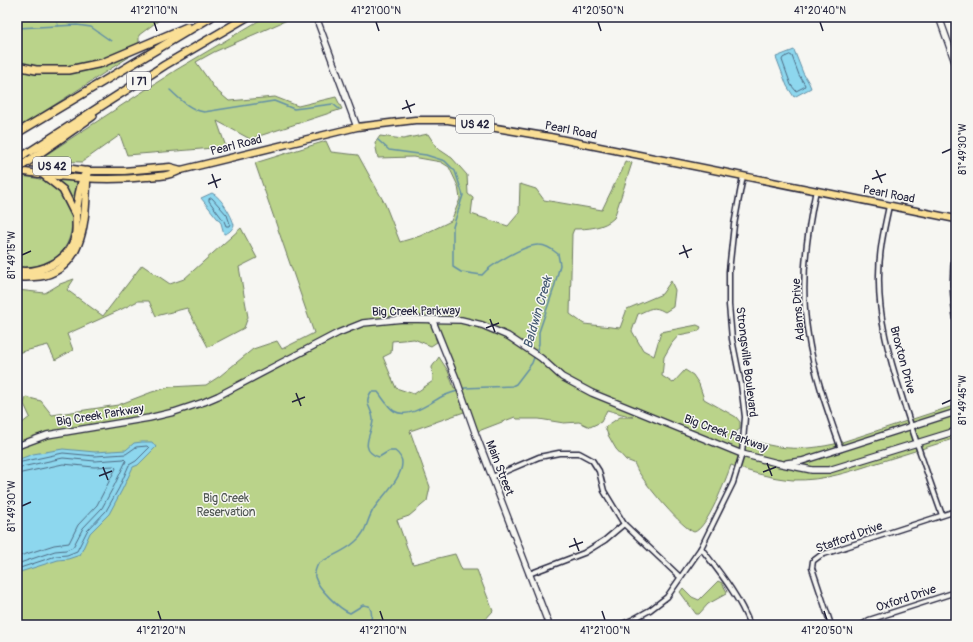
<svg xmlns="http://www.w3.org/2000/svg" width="973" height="642" font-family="Pangolin,sans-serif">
	<rect width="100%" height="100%" fill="#f6f6f2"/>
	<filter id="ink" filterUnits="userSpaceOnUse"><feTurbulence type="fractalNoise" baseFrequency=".025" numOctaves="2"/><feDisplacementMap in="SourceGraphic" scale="8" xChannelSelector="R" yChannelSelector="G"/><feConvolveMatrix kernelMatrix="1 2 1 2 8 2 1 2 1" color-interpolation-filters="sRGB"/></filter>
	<g filter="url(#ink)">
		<g fill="#bad38a" stroke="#6e7a62" fill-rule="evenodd">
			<polygon points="17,17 161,17 162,18 139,35 139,43 99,61 58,67 36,66 17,62"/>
			<polygon points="265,17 294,17 214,52 196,62 215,89 229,101 275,97 298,106 336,97 342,109 250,139 217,121 226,147 127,155 120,135 82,162 51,161 44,156 176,70"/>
			<polygon points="127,56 129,57 17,129 17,68 40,73"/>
			<path d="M428,134L437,148L452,158L467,175L468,194L473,198L471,214L508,226L519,213L520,184L536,189L544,200L602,210L616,181L622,171L625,161L632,163L614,218C604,228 587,229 574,229L572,234L570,314L584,324L620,328L627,309L662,294L671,281L675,290L673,307L665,312C653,305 650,309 638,314L632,331L643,350L654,356L661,332L697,325L701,327L699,331L679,335L672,343L664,357L662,376L673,383L685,370L693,375L699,384L704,399L736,417L740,422V429L737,431L736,434C773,450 801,452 839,443L956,405V438C931,446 905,454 880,462C852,471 824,481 793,480C771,478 752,473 731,465C726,479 707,529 694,532C682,528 647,486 640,474C637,471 636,466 634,463L626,460L616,449L608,435L605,427L620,417H633L607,410L601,422L590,427L579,422L564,423L539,419H517L515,417L476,432L467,411L410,431L430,487L427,501L409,516L397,520L413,564L455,554L462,570H477L493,611L483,622L485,625H17V427L30,417L24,404L26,397L41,401L52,415L118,405L152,392L170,387L206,385L220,376L253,349L277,341L282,349L314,333L255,163L326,141L331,152L358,155L385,204L400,242L420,236L451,221L460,199L458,186L449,167L441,162L413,157L378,158L375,143L380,136L403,139ZM439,336L458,387L454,388L448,371L439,357L432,367L433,381L414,394L396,388L383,357L391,353L392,341L414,339L431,346L437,342L435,337Z"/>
			<path d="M17,176C30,177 44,178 55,186C81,206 76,250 47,264C38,268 27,268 17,267Z"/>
			<polygon points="53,178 77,180 74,204 66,190"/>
			<polygon points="241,228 257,258 239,267 248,317 244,328 208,347 187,308 156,316 149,301 138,301 120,310 67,334 73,350 55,360 48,345 17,353 17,290 45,293 60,284 74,279 67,290 103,316 142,265 170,284 184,279"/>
			<polygon points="718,581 722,583 727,592 726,594 708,604 699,614 696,614 680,592 683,588 692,597 699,600"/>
		</g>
		<g fill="#8dd7ee" stroke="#628fa6">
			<polygon points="794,50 803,73 809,83 811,88 794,97 787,86 776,57"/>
			<path d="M212,193C221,197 232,216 234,225C232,230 229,233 224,234L221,223L201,198Z"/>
			<polygon points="142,442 152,442 156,447 138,465 133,467 122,490 109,514 90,533 80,555 68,559 58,560 17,573 17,460 33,454 63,449 95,452 126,450 134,443"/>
		</g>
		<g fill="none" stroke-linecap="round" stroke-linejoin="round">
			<g stroke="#4d6a83" stroke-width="1">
				<polygon points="790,55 792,56 799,75 805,85 804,87 796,91 791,85 782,60 783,58"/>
				<polygon points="212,198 227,215 230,224 229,226 226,226 224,221 209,201 209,199"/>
				<polyline points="17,463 63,453 95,456 126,454 136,447 147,446 149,448 136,461 129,465 119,488 106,511 87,531 77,551 67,555 56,556 17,569"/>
				<polyline points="17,468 63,458 95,461 124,459 126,461 114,486 102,508 83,528 73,547 66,550 55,551 17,564"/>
				<polyline points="17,474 63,464 94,467 114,466 116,468 97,505 78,525 69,543 54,545 17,557"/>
			</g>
			<g stroke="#628fa6" stroke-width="1.5">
				<polyline points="56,17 58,26"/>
				<polyline points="17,28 77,25 91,27 111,41"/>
				<path d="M170,90C181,100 189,109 204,112L274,101L294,109L333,104L339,109"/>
				<path d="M378,140L389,150L426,155L445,161L455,171L463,195L453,227V267L461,272L482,275C490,265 526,244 539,245C546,245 552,249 558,254L560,265L554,288L539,332V344L532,363L516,384L512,386L465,388L461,389"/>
				<path d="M370,625C372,618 373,612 369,606L363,605L350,613C339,609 318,588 315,577C314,572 316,568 318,564C330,556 344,552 355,542C367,532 366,522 373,510C381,497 402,479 402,463C402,458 399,454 395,451H389L379,457C356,450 374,431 373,419C372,407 363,405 371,392H378C383,398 387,406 394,411C409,420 431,402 443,396C448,394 453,392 458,391"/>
			</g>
			<defs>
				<g id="street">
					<path d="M816,190C806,236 800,289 808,335C814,374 828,412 841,449"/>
					<path d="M889,206C884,229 879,251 879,275C878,317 889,357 902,397C914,437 928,476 942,515"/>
					<path d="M956,247C951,272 952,295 956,320"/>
					<polyline points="492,477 539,457 559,453 579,453 592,460 599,471 604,491 624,524 680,577"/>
					<path d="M701,548C720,573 739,596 750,625"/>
					<polyline points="529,574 584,553 605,540 624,524"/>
					<polyline points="620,625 632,620 650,610 667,597 701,548 733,483 742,454 745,417 741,384 732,339 729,305 729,271 734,225 743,176"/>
					<polyline points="831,625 812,568 813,561 821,555 956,511"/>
					<polyline points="862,625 869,620 956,592"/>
				</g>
				<g id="secondary">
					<polyline points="316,17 357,127"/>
					<polyline points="939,17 956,65"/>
					<polyline points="432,319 457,381 476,435 549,625"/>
					<polyline points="17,446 47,435 149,418 174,412 204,402 218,396 338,333 363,323 403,319 461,320 482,325 508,336 541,358 562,377 592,393 742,454 777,463 812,470 829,470 956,431"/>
					<polyline points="787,463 802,461 956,412"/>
				</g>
				<g id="primary">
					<polyline points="24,162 87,171 124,171 170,167 181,170"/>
					<path d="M17,171C60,177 103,182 146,177C159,176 170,176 181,170L357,127L415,120H448L550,137L956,219"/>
				</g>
				<g id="highway">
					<polyline points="17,66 36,70 69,70 102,63 187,27"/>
					<polyline points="17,133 211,17"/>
					<polyline points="33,158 93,116"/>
					<polyline points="17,160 165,65 247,17"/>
					<polyline points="44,175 63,190 76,216"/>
					<path d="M17,271C40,274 69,262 75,237C77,231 76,224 76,218C77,205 79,189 84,176"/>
					<path d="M17,277C26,277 36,277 45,275C89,263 85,206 87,171"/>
				</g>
			</defs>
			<use href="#street" stroke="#22223b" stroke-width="7"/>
			<use href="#secondary" stroke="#22223b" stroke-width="8"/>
			<use href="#primary" stroke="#22223b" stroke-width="9"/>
			<use href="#highway" stroke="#22223b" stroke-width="10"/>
			<use href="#street" stroke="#f6f6f2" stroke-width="4"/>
			<use href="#secondary" stroke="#f6f6f2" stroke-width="5.5"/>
			<use href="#primary" stroke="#fadf96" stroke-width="6"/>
			<use href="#highway" stroke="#fadf96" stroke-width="7"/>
			<defs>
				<polyline id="highway-bridge" points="17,169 33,158"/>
			</defs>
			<use href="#highway-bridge" stroke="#22223b" stroke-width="10" stroke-linecap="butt"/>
			<use href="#highway-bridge" stroke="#fadf96" stroke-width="7"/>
		</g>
	</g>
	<path fill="none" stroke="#22223b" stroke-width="1.5" d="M154,22L157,31M376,22L379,31M598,22L601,31M820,22L823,31M406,100L411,113M402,109L415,104M942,153L951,149M876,170L882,183M212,174L217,188M872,179L886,174M208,184L221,179M683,245L688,258M679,254L692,249M22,255L31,251M490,319L495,332M486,328L499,323M296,393L301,406M292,402L305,397M942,404L951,400M767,463L772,476M103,467L108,480M763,472L776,467M99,476L112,471M22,506L31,502M574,538L579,551M569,547L583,542M158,611L161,620M380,611L383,620M602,611L605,620M824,611L827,620"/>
	<g text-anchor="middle" stroke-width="3" stroke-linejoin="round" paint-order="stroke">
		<g fill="#f6f6f2" stroke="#626272" stroke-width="1">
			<rect x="127" y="72" width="24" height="18" rx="3"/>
			<rect x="456" y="115" width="38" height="18" rx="3"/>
			<rect x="33" y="157" width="38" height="18" rx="3"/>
		</g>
		<g font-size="11" font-weight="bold" fill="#22223b">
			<text x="139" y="85">I 71</text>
			<text x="475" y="128">US 42</text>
			<text x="52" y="170">US 42</text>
		</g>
		<g font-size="12" fill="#22223b" stroke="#f6f6f2">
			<text transform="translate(571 130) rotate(11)" y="4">Pearl Road</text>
			<text transform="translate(236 145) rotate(-14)" y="4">Pearl Road</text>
			<text transform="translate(889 194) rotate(11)" y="4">Pearl Road</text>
			<text transform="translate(798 310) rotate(-94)" y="4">Adams Drive</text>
			<text transform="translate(416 311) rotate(-1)" y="4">Big Creek Parkway</text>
			<text transform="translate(903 360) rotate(75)" y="4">Broxton Drive</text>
			<text transform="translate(747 362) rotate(83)" y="4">Strongsville Boulevard</text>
			<text transform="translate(100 415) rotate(-9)" y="4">Big Creek Parkway</text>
			<text transform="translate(726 433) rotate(20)" y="4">Big Creek Parkway</text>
			<text transform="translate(500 468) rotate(69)" y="4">Main Street</text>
			<text transform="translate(849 537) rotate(-20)" y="4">Stafford Drive</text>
			<text transform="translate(906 598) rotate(-18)" y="4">Oxford Drive</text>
		</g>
		<g font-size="12" fill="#505753" stroke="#f6f6f2">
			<text x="226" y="502">Big Creek<tspan x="226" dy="14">Reservation</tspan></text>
		</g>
		<g font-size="13" font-style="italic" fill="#425871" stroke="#f6f6f2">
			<text transform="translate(537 312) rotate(-74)" y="5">Baldwin Creek</text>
		</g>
	</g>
	<rect width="973" height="642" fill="none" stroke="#f6f6f2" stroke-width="44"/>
	<rect x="22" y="22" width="929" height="598" fill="none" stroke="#22223b" stroke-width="1.5"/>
	<g font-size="10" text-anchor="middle" fill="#22223b">
		<text x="154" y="14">41°21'10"N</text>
		<text x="376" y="14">41°21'00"N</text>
		<text x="598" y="14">41°20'50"N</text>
		<text x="820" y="14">41°20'40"N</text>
		<text transform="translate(962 149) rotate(-90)" y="4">81°49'30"W</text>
		<text transform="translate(11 255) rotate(-90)" y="4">81°49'15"W</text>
		<text transform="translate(962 400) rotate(-90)" y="4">81°49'45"W</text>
		<text transform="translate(11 506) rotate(-90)" y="4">81°49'30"W</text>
		<text x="161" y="634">41°21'20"N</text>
		<text x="383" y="634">41°21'10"N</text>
		<text x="605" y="634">41°21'00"N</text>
		<text x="827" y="634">41°20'50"N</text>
	</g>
</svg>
